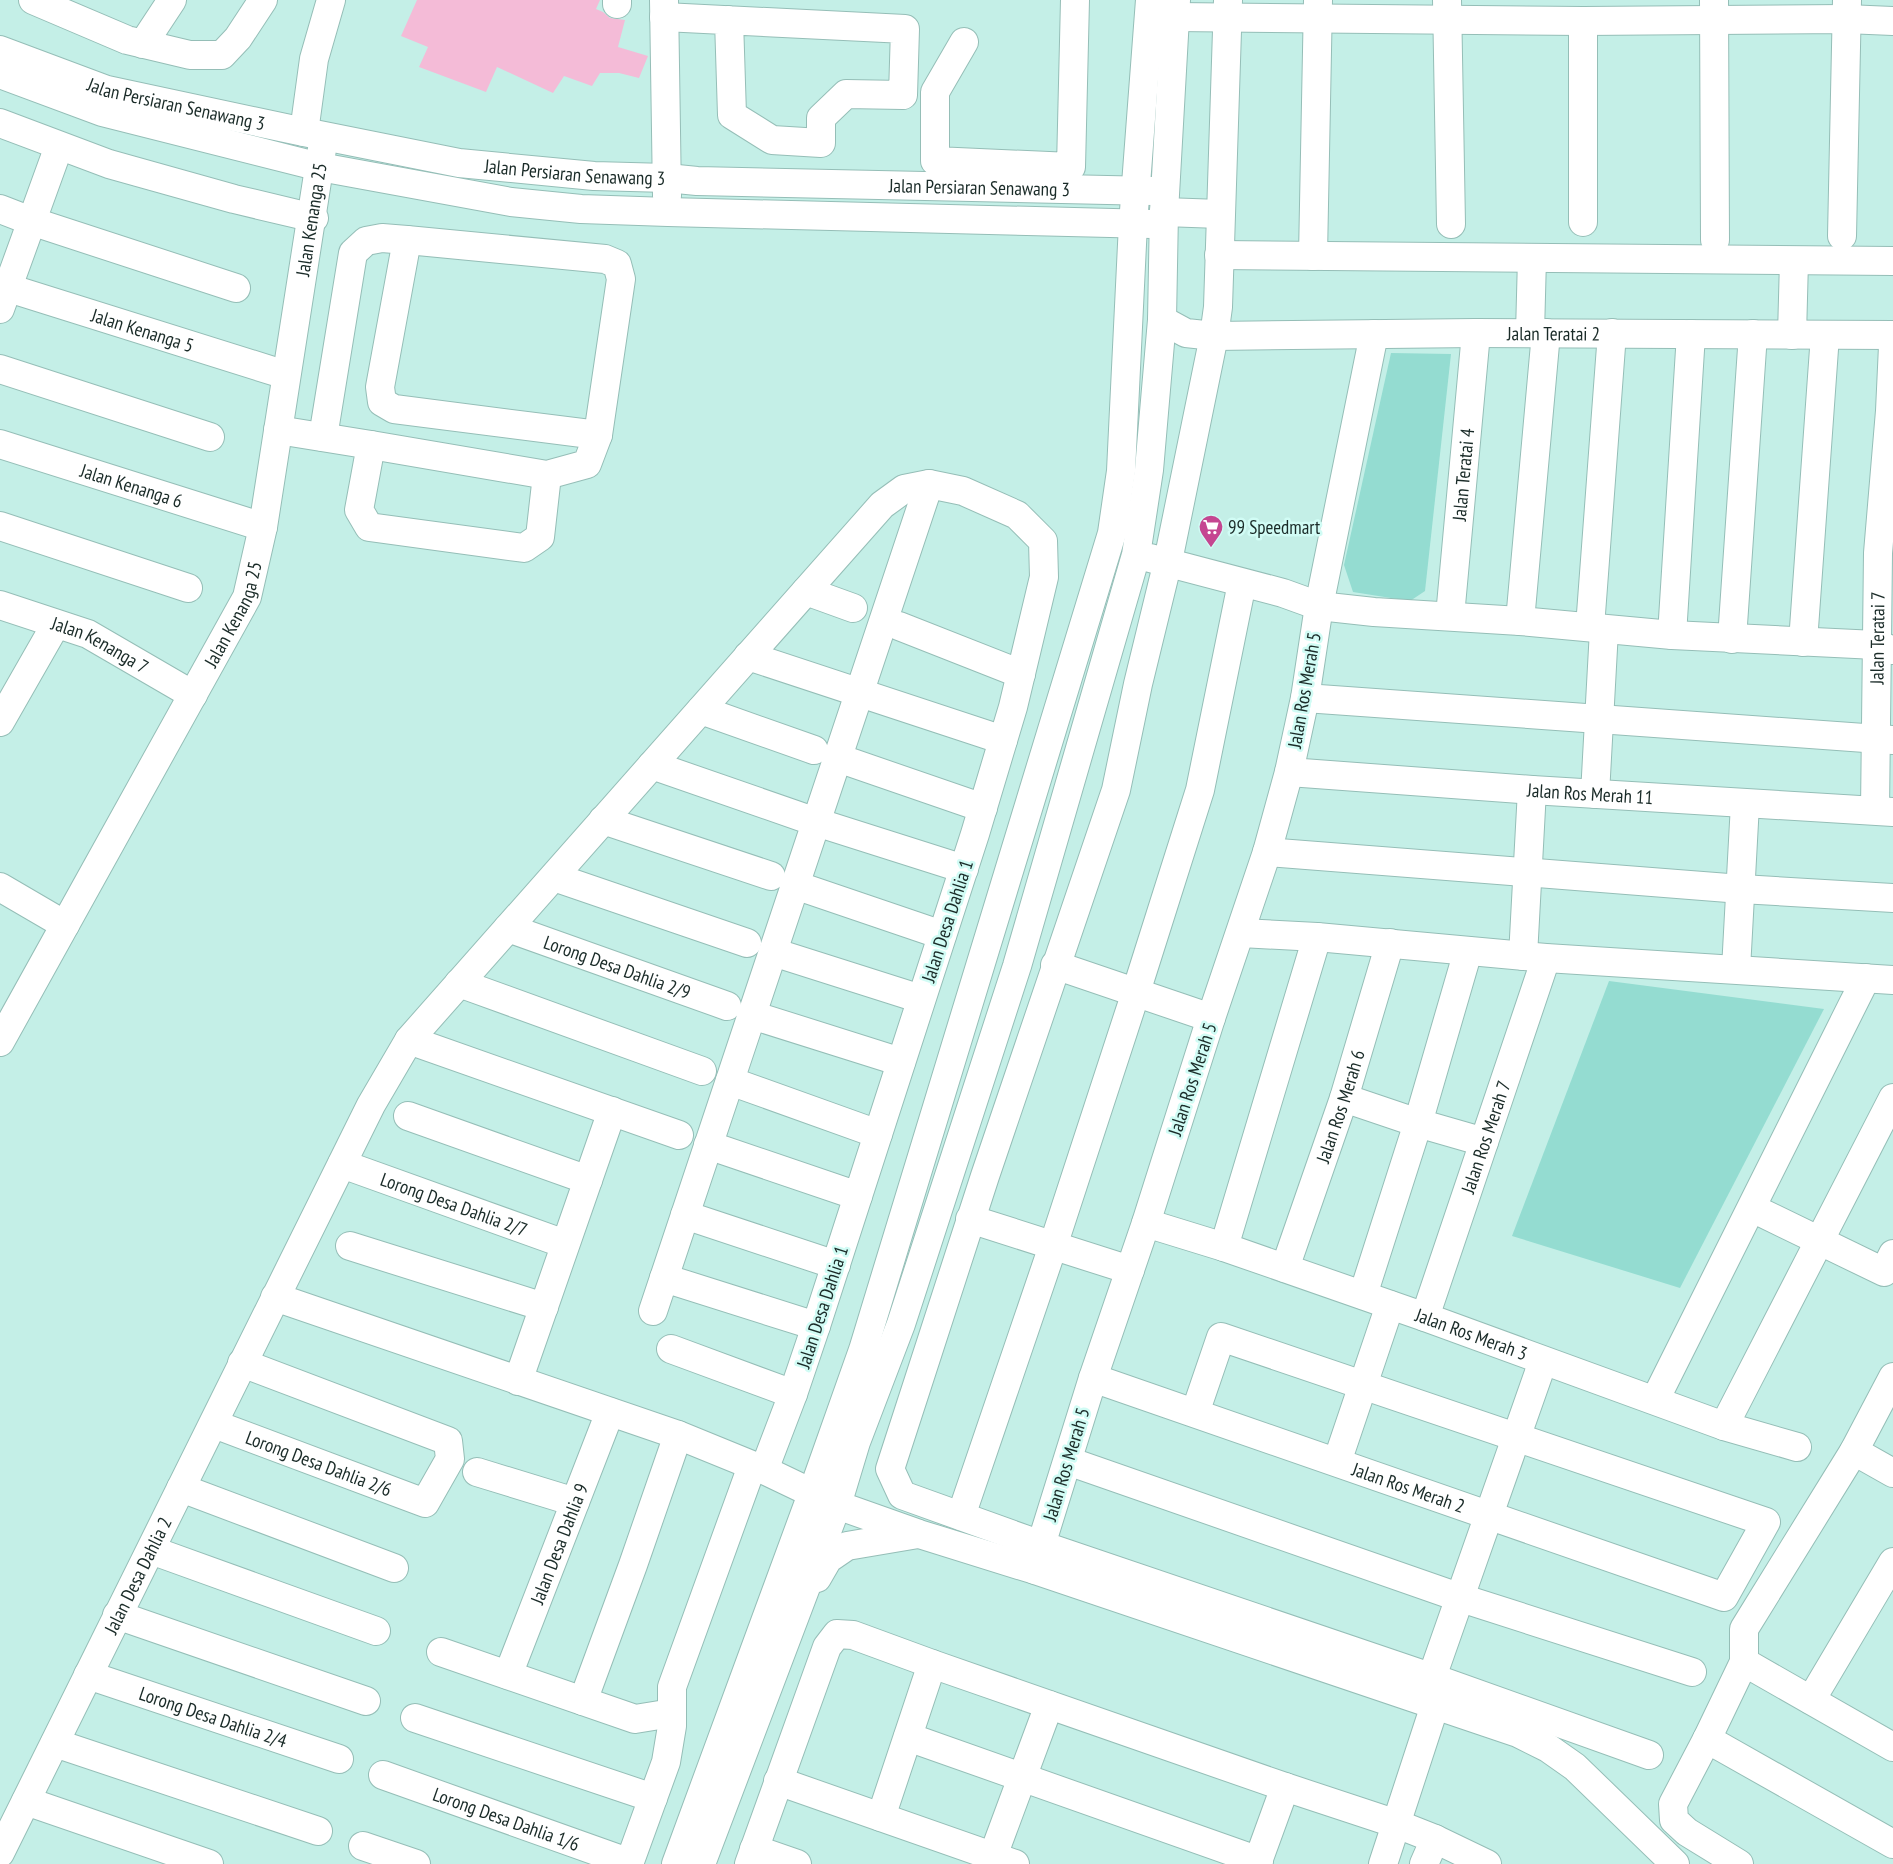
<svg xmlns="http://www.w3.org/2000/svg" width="1893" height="1864" font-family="'PT Sans Narrow',sans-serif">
	<rect width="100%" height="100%" fill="#c4efe7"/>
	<g fill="#94dcd1">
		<polygon points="1391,353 1451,354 1425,591 1410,601 1353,592 1344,565"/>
		<polygon points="1609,981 1824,1009 1680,1288 1512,1236"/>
	</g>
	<polygon fill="#f4bbd7" points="417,0 600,0 596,9 603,12 610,18 625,20 618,47 648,56 639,78 619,73 600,73 592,86 564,76 553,93 497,67 486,92 419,67 428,47 401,36"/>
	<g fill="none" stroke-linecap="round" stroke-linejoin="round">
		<defs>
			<g id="minor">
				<polyline points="33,0 127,40 190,55 222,55 238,38 263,0"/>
				<polyline points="664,0 667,196"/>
				<polyline points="1447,0 1451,224"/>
				<polyline points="1714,0 1715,240"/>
				<polyline points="617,4 617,0"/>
				<polyline points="664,17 905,29 903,95 846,94 821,118 821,143 772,140 732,115 729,20"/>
				<polyline points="1175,17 1583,21 1846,19 1893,21"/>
				<polyline points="1583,21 1583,222"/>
				<polyline points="964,42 935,92 935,161 1071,167 1075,0"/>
				<polyline points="143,44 172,0"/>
				<path id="s1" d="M0,50L107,90L304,132L459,163L594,176L667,178L697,181L1153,191"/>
				<polyline points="0,74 102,112 320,167 511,202 581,209 668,212 1152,224"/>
				<polyline points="0,123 109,164 234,199 314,218"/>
				<polyline points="304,132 314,59 331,0"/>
				<polyline points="0,209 31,221 236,288"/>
				<polyline points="1164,212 1220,214"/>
				<polyline points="1842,236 1847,0"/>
				<polyline points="407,240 380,387 382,402 394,409 598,435"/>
				<polyline points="1219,255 1893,261"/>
				<polyline points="1313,256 1318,0"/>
				<path id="s2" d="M0,284L18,291L286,375"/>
				<polyline points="0,309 59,146"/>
				<path id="s3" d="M1162,320L1186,333L1214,336L1476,333L1893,335"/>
				<polyline points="1530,333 1532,258"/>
				<polyline points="1374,334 1319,606 1305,698 1289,772 1267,852 1211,1018 1146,1223 1093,1378 1041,1545 1433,1678 1649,1755"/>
				<polyline points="1792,335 1794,261"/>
				<polyline points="0,369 210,437"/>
				<polyline points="278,430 371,445 359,510 369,527 524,548 540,537 547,475"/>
				<polyline points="323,437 353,253 366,241 382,238 407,240 605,259 617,264 621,279 598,435 587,464 547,475 371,445"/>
				<path id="s4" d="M0,444L263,527"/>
				<polyline points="0,526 188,588"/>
				<polyline points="1150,558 1283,593 1319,606 1374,612 1520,621 1672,635 1876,645 1893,650"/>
				<polyline points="806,591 853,608"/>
				<path id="s5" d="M0,605L88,634L193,695"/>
				<path id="s6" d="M1450,616L1476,333"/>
				<polyline points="1520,621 1546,333"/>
				<polyline points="899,626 1021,674"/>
				<polyline points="1590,627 1612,333"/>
				<polyline points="1672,635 1691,334"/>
				<polyline points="1732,639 1753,334"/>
				<polyline points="1803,642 1825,335"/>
				<polyline points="748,656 1003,740"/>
				<polyline points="1305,698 1893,740"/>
				<polyline points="701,710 814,750"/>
				<polyline points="0,722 56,624"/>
				<polyline points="838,758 983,808"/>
				<polyline points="652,765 816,822 964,869"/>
				<path id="s7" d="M1289,772L1532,790L1893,812"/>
				<polyline points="1595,794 1604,630"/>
				<path id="s8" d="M1875,810L1878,553L1890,411L1893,346"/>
				<polyline points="603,820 771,876"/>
				<polyline points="1267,852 1741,889 1893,898"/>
				<polyline points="554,877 747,943"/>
				<polyline points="795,885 942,935"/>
				<polyline points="0,887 65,925"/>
				<path id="s9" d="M508,928L727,1006"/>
				<polyline points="1241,933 1317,937 1546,958 1893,980"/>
				<polyline points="773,952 921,999"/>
				<polyline points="1523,956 1532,790"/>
				<polyline points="1055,965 1211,1018"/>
				<polyline points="1736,969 1745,804"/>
				<polyline points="459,983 702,1071"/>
				<polyline points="752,1015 901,1062"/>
				<polyline points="409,1040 679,1135"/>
				<path id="s10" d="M0,1042L247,597L263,527L322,149"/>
				<polyline points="730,1081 878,1134"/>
				<polyline points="1344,1098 1418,1123 1484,1142"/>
				<polyline points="408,1116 588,1180"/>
				<polyline points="708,1145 858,1196"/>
				<path id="s11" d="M342,1164L565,1244"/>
				<polyline points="1752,1208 1884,1272 1893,1254"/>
				<polyline points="685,1215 836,1265"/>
				<polyline points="970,1219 1130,1270"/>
				<path id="s12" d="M1146,1223L1224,1247L1425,1317L1724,1426L1797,1447"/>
				<polyline points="350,1246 544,1307"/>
				<polyline points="1224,1247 1317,937"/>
				<path id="s13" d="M1285,1268L1344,1098L1390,943"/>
				<polyline points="664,1278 816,1326"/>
				<polyline points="1363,1295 1418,1123 1468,951"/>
				<polyline points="275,1297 678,1435 764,1470 837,1505 919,1534 1035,1570 1518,1733 1548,1748 1575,1767 1675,1864"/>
				<polyline points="653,1311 929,484"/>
				<path id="s14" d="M1425,1317L1546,958"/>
				<polyline points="671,1349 793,1394"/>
				<path id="s15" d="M1093,1378L1724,1597L1766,1522L1221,1337L1195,1413"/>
				<polyline points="518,1381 612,1111"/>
				<polyline points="1655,1400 1866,978"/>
				<path id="s16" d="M214,1424L425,1503L450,1459L448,1441L242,1363"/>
				<polyline points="1724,1426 1893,1098"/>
				<polyline points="1854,1451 1893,1473"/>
				<polyline points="1068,1461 1461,1598 1692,1672"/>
				<polyline points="1337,1462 1390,1305"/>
				<polyline points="477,1472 575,1502"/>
				<polyline points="181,1488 394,1568"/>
				<polyline points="961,1516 1053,1246 1136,992 1200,790 1242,583"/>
				<polyline points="151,1550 376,1631"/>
				<polyline points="1035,1570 1041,1545 902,1495 890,1469 985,1176 1116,790 1138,684 1168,561 1214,336 1218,307 1228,0"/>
				<polyline points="817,1578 828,1559 847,1546 918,1534"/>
				<polyline points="117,1615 366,1701"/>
				<polyline points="441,1652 635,1719 672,1713"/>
				<polyline points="1744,1662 1893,1747"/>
				<path id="s17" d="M88,1675L339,1759"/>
				<path id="s18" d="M508,1675L610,1412"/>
				<polyline points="1426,1694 1543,1361"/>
				<polyline points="1811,1700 1893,1562"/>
				<polyline points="583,1701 633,1565 678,1435"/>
				<polyline points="415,1718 653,1798"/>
				<polyline points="908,1737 1259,1861"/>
				<polyline points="1707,1739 1893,1844"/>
				<polyline points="55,1743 318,1831"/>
				<path id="s19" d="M383,1775L630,1863"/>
				<polyline points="778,1781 1015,1864"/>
				<polyline points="26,1801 209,1864"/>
				<polyline points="881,1817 932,1664"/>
				<polyline points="363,1846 416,1864"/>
				<polyline points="754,1849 797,1864"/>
				<path id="s20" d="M0,1853L371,1105L409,1040L882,505L904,489L929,484L963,491L1017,515L1043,541L1044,577L1013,707L975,834L816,1326L793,1394L764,1470"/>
				<polyline points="629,1864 666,1762 672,1726 672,1687 752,1466"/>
				<polyline points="676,1864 812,1494 863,1350 1112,533 1121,471 1133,224 1150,0"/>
				<polyline points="701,1864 837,1505 856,1442 901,1324 1017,966 1136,555 1149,470 1162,320 1164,212 1176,0"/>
				<polyline points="749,1864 827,1647 837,1634 853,1635 932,1664 1285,1787 1397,1824 1435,1839 1487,1864"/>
				<polyline points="990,1864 1049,1705"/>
				<polyline points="1257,1864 1285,1787"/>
				<polyline points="1383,1864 1435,1705"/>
				<polyline points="1424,1864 1435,1839"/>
				<polyline points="1739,1864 1687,1832 1674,1820 1673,1804 1707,1739 1744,1662 1744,1629 1854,1451 1893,1377"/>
			</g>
		</defs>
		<use href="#minor" stroke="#95beb7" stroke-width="30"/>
		<use href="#minor" stroke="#fff" stroke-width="28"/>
	</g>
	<defs>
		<symbol id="supermarket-pin" viewBox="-11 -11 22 30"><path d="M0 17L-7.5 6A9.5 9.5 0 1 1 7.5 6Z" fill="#c54691" stroke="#d1fcf5"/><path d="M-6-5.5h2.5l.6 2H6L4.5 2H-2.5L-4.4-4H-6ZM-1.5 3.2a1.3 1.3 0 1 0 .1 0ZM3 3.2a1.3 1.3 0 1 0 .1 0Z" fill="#fff"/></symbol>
	</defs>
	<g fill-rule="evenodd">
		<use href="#supermarket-pin" x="1197" y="513" width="28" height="38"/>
	</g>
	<g text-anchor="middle" stroke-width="5" stroke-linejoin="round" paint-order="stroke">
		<g font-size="19" fill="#1a2b28" stroke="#d1fcf5">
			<text dy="7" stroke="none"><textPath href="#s1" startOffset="185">Jalan Persiaran Senawang 3</textPath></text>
			<text dy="7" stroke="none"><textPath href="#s1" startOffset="590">Jalan Persiaran Senawang 3</textPath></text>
			<text dy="7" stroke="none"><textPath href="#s1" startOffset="995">Jalan Persiaran Senawang 3</textPath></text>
			<text dy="7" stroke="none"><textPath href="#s10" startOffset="892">Jalan Kenanga 25</textPath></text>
			<text dy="7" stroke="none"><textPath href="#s2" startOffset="150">Jalan Kenanga 5</textPath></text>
			<text dy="7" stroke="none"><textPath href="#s3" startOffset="395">Jalan Teratai 2</textPath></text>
			<text dy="7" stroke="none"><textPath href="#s6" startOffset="142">Jalan Teratai 4</textPath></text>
			<text dy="7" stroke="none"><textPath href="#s4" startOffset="138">Jalan Kenanga 6</textPath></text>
			<text dy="7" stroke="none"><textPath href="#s10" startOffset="488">Jalan Kenanga 25</textPath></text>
			<text dy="7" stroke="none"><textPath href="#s8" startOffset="172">Jalan Teratai 7</textPath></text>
			<text dy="7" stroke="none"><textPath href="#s5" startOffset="108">Jalan Kenanga 7</textPath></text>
			<text transform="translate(1304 690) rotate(-80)" y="7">Jalan Ros Merah 5</text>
			<text dy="7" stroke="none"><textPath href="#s7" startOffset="302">Jalan Ros Merah 11</textPath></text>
			<text transform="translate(947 921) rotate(-72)" y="7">Jalan Desa Dahlia 1</text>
			<text dy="7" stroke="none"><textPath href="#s9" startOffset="116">Lorong Desa Dahlia 2/9</textPath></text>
			<text transform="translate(1192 1079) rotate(-72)" y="7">Jalan Ros Merah 5</text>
			<text dy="7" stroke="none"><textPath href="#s13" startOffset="171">Jalan Ros Merah 6</textPath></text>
			<text dy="7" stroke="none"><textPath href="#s14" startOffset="190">Jalan Ros Merah 7</textPath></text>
			<text dy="7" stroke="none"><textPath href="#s11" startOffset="119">Lorong Desa Dahlia 2/7</textPath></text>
			<text transform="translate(822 1307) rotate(-72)" y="7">Jalan Desa Dahlia 1</text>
			<text dy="7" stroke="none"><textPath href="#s12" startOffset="344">Jalan Ros Merah 3</textPath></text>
			<text dy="7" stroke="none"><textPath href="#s16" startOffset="112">Lorong Desa Dahlia 2/6</textPath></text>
			<text transform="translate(1066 1464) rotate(-73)" y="7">Jalan Ros Merah 5</text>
			<text dy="7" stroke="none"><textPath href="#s15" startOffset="334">Jalan Ros Merah 2</textPath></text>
			<text dy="7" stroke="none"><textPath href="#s18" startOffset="141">Jalan Desa Dahlia 9</textPath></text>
			<text dy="7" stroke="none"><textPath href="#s20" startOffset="310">Jalan Desa Dahlia 2</textPath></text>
			<text dy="7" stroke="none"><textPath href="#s17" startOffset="132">Lorong Desa Dahlia 2/4</textPath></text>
			<text dy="7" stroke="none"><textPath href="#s19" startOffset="131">Lorong Desa Dahlia 1/6</textPath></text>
		</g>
		<g font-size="19" fill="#1a2b28" stroke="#d1fcf5" text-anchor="start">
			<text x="1228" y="534">99 Speedmart</text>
		</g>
	</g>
</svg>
